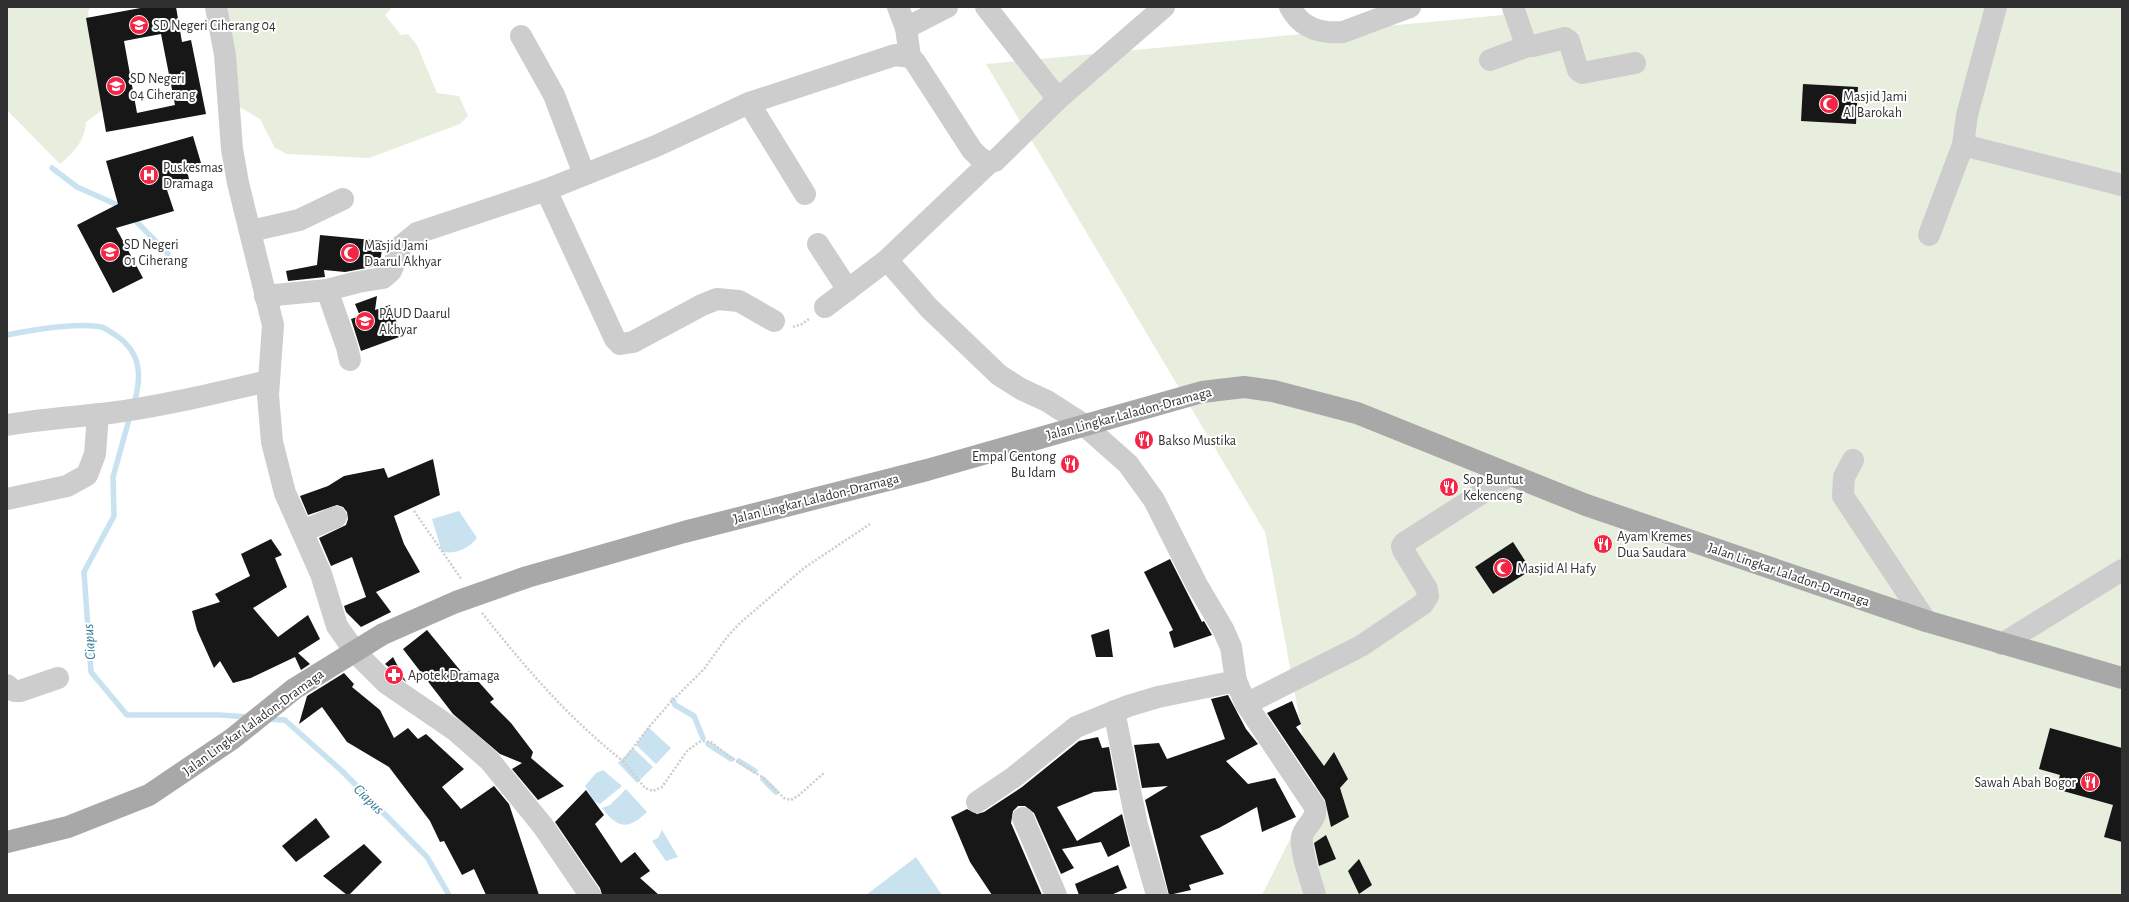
<svg xmlns="http://www.w3.org/2000/svg" width="2129" height="902" font-family="'Alegreya Sans',sans-serif">
	<rect width="100%" height="100%" fill="#fff"/>
	<g fill="#e8eedd">
		<path d="M7,7H90L88,13L109,105L86,122C85,140 74,153 60,164L7,110Z"/>
		<polygon points="225,7 389,7 391,9 385,15 401,35 408,34 417,45 437,93 459,96 468,116 460,124 369,158 287,154 275,148 260,119 233,103"/>
		<polygon points="1503,7 2122,7 2122,895 1262,895 1307,805 1324,766 1303,738 1265,532 986,64 1503,15"/>
	</g>
	<g fill="#c8e3ef">
		<path d="M459,511L477,538C468,549 456,554 442,552L432,519Z"/>
		<polygon points="648,727 671,748 656,764 636,745"/>
		<polygon points="633,748 653,767 637,783 618,763"/>
		<polygon points="603,770 622,786 600,804 594,801 585,786 596,773"/>
		<path d="M626,789L647,812C628,830 618,829 602,808L610,805Z"/>
		<polygon points="662,830 678,857 666,861 652,841 658,838"/>
		<polygon points="916,857 942,895 866,895"/>
	</g>
	<g fill="none" stroke-linecap="round" stroke-linejoin="round">
		<g stroke="#c8e3ef" stroke-width="5.5">
			<polyline points="52,168 77,187 122,207"/>
			<polyline points="132,217 168,254"/>
			<path d="M7,335C31,330 78,322 101,327C106,328 110,332 114,334C142,352 142,376 134,404"/>
			<polyline points="130,416 113,477 114,516 84,572 91,672 127,715 220,715 248,717"/>
			<polyline points="673,700 675,705 694,716 703,738"/>
			<polyline points="266,719 285,720 342,771 427,857 449,895"/>
			<polyline points="708,744 731,759"/>
			<polyline points="739,761 755,771"/>
			<polyline points="763,779 776,792"/>
		</g>
	</g>
	<g fill="#171717" fill-rule="evenodd">
		<path d="M146,7H176L182,42L191,40L206,114L106,132L86,18ZM161,34L175,105L137,113L124,41Z"/>
		<polygon points="1803,84 1858,87 1856,124 1801,121"/>
		<polygon points="193,136 201,163 186,167 190,183 167,190 174,211 116,228 143,278 113,293 77,225 118,204 106,161"/>
		<polygon points="320,235 383,241 380,264 377,266 345,272 324,270 325,277 288,281 286,271 317,265"/>
		<polygon points="377,296 375,310 390,305 402,336 361,351 351,319 360,316 355,304"/>
		<polygon points="433,459 440,495 394,516 404,544 420,572 376,592 391,612 361,627 346,612 344,606 366,597 352,557 331,566 319,538 346,525 348,519 347,512 343,507 337,505 308,515 300,496 328,486 344,476 384,468 388,478"/>
		<polygon points="271,539 282,555 275,558 287,587 253,608 278,637 308,615 320,639 298,653 310,664 301,670 295,657 251,678 233,683 220,661 214,668 197,630 192,611 220,602 215,594 250,576 241,554"/>
		<polygon points="1513,542 1531,570 1493,594 1475,567"/>
		<polygon points="1170,559 1202,622 1204,621 1212,635 1174,648 1169,632 1173,630 1144,572"/>
		<polygon points="1109,629 1113,657 1096,657 1091,635"/>
		<polygon points="427,630 464,675 469,671 494,699 490,702 511,723 533,752 531,758 564,786 538,800 512,769 522,763 500,754 453,714 403,649"/>
		<polygon points="393,657 406,682 385,664"/>
		<polygon points="344,673 354,684 352,687 380,710 394,738 408,728 418,739 426,734 464,769 442,787 461,809 494,786 509,804 539,895 486,895 474,869 462,875 444,841 440,842 430,821 389,767 347,742 322,707 299,724 307,696"/>
		<polygon points="1228,695 1246,729 1258,744 1226,761 1248,784 1275,778 1296,817 1262,832 1257,807 1219,828 1200,836 1224,874 1189,885 1191,890 1169,895 1145,800 1168,786 1142,788 1134,745 1159,743 1167,759 1225,739 1211,699"/>
		<polygon points="1292,701 1301,724 1296,727 1324,766 1334,752 1348,779 1340,788 1349,817 1331,827 1325,800 1267,713"/>
		<polygon points="2050,728 2122,748 2122,842 2104,837 2113,805 2056,789 2060,775 2039,769"/>
		<polygon points="1098,737 1102,748 1109,747 1117,790 1094,792 1057,807 1077,841 1122,814 1130,846 1108,857 1101,842 1062,849 1074,868 1061,874 1034,813 1025,806 1018,806 1013,811 1011,823 1042,895 992,895 970,862 951,817 967,809 977,814 984,812 1022,787 1079,741"/>
		<polygon points="586,790 604,815 595,824 621,863 635,852 650,871 640,878 659,895 602,895 600,888 555,822"/>
		<polygon points="316,818 330,837 296,862 282,846"/>
		<polygon points="1326,835 1336,859 1319,866 1314,843"/>
		<polygon points="364,844 382,862 349,895 347,895 323,876"/>
		<polygon points="1359,859 1372,885 1359,894 1348,871"/>
		<polygon points="1118,865 1127,888 1111,895 1079,895 1075,884"/>
	</g>
	<g fill="none" stroke-linecap="round" stroke-linejoin="round">
		<g stroke="#cdcdcd" stroke-width="2.5" stroke-dasharray="2 2" stroke-linecap="butt">
			<polyline points="793,327 802,324 809,319"/>
			<polyline points="414,511 462,580"/>
			<path d="M482,613C525,667 568,718 623,761L649,727L668,705L704,669L727,637L740,623L804,568L870,524"/>
			<polyline points="623,761 645,788 653,791 662,787 687,751 699,742 703,741 711,742 730,757 762,777 784,798 791,800 798,796 825,772"/>
		</g>
		<g stroke="#cdcdcd" stroke-width="22">
			<polyline points="216,7 225,55 232,149 238,183 273,325 268,395 272,442 285,493 321,574 337,626 356,653 386,683 456,731 490,761 543,826 590,895"/>
			<polyline points="898,7 906,28 910,57"/>
			<polyline points="986,7 1058,99"/>
			<path d="M1290,7C1301,28 1320,34 1343,32L1410,7"/>
			<polyline points="1513,7 1525,42 1533,46 1565,38 1569,41 1578,70 1582,73 1635,63"/>
			<polyline points="1996,7 1967,115 1963,145 2122,185"/>
			<polyline points="906,28 947,7"/>
			<polyline points="521,36 554,95 584,174"/>
			<polyline points="1490,60 1528,46"/>
			<polyline points="749,103 805,194"/>
			<polyline points="546,190 615,339 620,344 633,342 702,305 717,299 739,301 774,321"/>
			<polyline points="251,231 299,220 343,199"/>
			<polyline points="1929,235 1963,145"/>
			<polyline points="818,244 848,290"/>
			<polyline points="887,260 929,308 999,375 1021,389 1047,401 1083,424 1128,464 1154,500 1197,585 1223,629 1231,647 1236,681 1158,697 1128,706 1076,727 1014,777 977,802"/>
			<polyline points="327,290 347,347 350,360"/>
			<path d="M265,296L327,290L358,282L383,278L391,271L401,246L417,233L546,190L656,146L749,103L895,55L910,57L915,62L972,150C979,157 984,164 995,161L1058,99L1164,7"/>
			<polyline points="825,307 887,260 989,163"/>
			<path d="M7,425C41,419 76,417 110,413C163,406 216,393 268,381"/>
			<polyline points="1853,460 1844,477 1843,496 1926,621"/>
			<polyline points="7,499 67,486 87,475 95,454 98,414"/>
			<polyline points="303,531 336,517"/>
			<polyline points="2002,644 2122,570"/>
			<polyline points="1236,681 1246,704 1361,646 1423,604 1428,596 1427,589 1403,550 1402,546 1404,543 1510,475"/>
			<polyline points="7,685 14,691 20,691 58,678"/>
			<path d="M1246,704L1315,807C1318,821 1304,825 1302,837C1300,853 1311,879 1315,895"/>
			<polyline points="1114,711 1137,825 1157,895"/>
			<polyline points="1023,818 1056,895"/>
		</g>
		<polyline stroke="#a8a8a8" stroke-width="22" points="7,842 68,827 149,795 232,739 294,689 383,634 456,602 527,577 684,532 927,470 1202,392 1244,387 1273,391 1357,413 1586,505 1926,621 2122,678"/>
	</g>
	<defs>
		<symbol id="school-disc" viewBox="-11 -11 22 22"><circle r="9.5" fill="#f32645" stroke="#fff"/><path d="M0-5L7-2L0 1L-7-2ZM-4 1L0 2.5L4 1V4Q0 6-4 4Z" fill="#fff"/></symbol>
		<symbol id="mosque-disc" viewBox="-11 -11 22 22"><circle r="9.5" fill="#f32645" stroke="#fff"/><path d="M3.5-4.9A6 6 0 1 0 3.5 4.9A5 5 0 1 1 3.5-4.9Z" fill="#fff"/></symbol>
		<symbol id="hospital-disc" viewBox="-11 -11 22 22"><circle r="9.5" fill="#f32645" stroke="#fff"/><path d="M-5-5h3v3.5h4V-5h3V5h-3V1.5h-4V5h-3Z" fill="#fff"/></symbol>
		<symbol id="restaurant-disc" viewBox="-11 -11 22 22"><circle r="9.5" fill="#f32645" stroke="#fff"/><path d="M-5-6h1v4h1v-4h1v4h1v-4h1v5L-1.5 .5V6h-2V.5L-5-1ZM5-6V6H3V1.5H1.5Q1.5-4 5-6Z" fill="#fff"/></symbol>
		<symbol id="pharmacy-disc" viewBox="-11 -11 22 22"><circle r="9.5" fill="#f32645" stroke="#fff"/><path d="M-2-6h4v4h4v4h-4v4h-4v-4h-4v-4h4Z" fill="#fff"/></symbol>
	</defs>
	<g fill-rule="evenodd">
		<use href="#school-disc" x="128" y="14" width="22" height="22"/>
		<use href="#school-disc" x="105" y="75" width="22" height="22"/>
		<use href="#mosque-disc" x="1818" y="93" width="22" height="22"/>
		<use href="#hospital-disc" x="138" y="164" width="22" height="22"/>
		<use href="#school-disc" x="99" y="241" width="22" height="22"/>
		<use href="#mosque-disc" x="339" y="242" width="22" height="22"/>
		<use href="#school-disc" x="354" y="310" width="22" height="22"/>
		<use href="#restaurant-disc" x="1133" y="429" width="22" height="22"/>
		<use href="#restaurant-disc" x="1059" y="453" width="22" height="22"/>
		<use href="#restaurant-disc" x="1438" y="476" width="22" height="22"/>
		<use href="#restaurant-disc" x="1592" y="533" width="22" height="22"/>
		<use href="#mosque-disc" x="1492" y="557" width="22" height="22"/>
		<use href="#pharmacy-disc" x="383" y="664" width="22" height="22"/>
		<use href="#restaurant-disc" x="2079" y="771" width="22" height="22"/>
	</g>
	<g text-anchor="middle" stroke-width="4" stroke-linejoin="round" paint-order="stroke">
		<g font-size="14" fill="#303030" stroke="#fff" text-anchor="start">
			<text x="153" y="30">SD Negeri Ciherang 04</text>
			<text x="130" y="83">SD Negeri<tspan x="130" dy="16">04 Ciherang</tspan></text>
			<text x="1843" y="101">Masjid Jami<tspan x="1843" dy="16">Al Barokah</tspan></text>
			<text x="163" y="172">Puskesmas<tspan x="163" dy="16">Dramaga</tspan></text>
			<text x="124" y="249">SD Negeri<tspan x="124" dy="16">01 Ciherang</tspan></text>
			<text x="364" y="250">Masjid Jami<tspan x="364" dy="16">Daarul Akhyar</tspan></text>
			<text x="379" y="318">PAUD Daarul<tspan x="379" dy="16">Akhyar</tspan></text>
			<text x="1158" y="445">Bakso Mustika</text>
			<text x="1056" y="461" text-anchor="end">Empal Gentong<tspan x="1056" dy="16">Bu Idam</tspan></text>
			<text x="1463" y="484">Sop Buntut<tspan x="1463" dy="16">Kekenceng</tspan></text>
			<text x="1617" y="541">Ayam Kremes<tspan x="1617" dy="16">Dua Saudara</tspan></text>
			<text x="1517" y="573">Masjid Al Hafy</text>
			<text x="408" y="680">Apotek Dramaga</text>
			<text x="2076" y="787" text-anchor="end">Sawah Abah Bogor</text>
		</g>
		<g font-size="14" fill="#303030" stroke="#fff">
			<text transform="translate(1129 413) rotate(-15)" y="5">Jalan Lingkar Laladon-Dramaga</text>
			<text transform="translate(816 498) rotate(-14)" y="5">Jalan Lingkar Laladon-Dramaga</text>
			<text transform="translate(1789 574) rotate(19)" y="5">Jalan Lingkar Laladon-Dramaga</text>
			<text transform="translate(253 722) rotate(-36)" y="5">Jalan Lingkar Laladon-Dramaga</text>
		</g>
		<g font-size="15" font-style="italic" fill="#377b9a" stroke="#fff">
			<text transform="translate(89 642) rotate(-94)" y="5">Ciapus</text>
			<text transform="translate(369 799) rotate(45)" y="5">Ciapus</text>
		</g>
	</g>
	<rect width="2129" height="902" fill="none" stroke="#303030" stroke-width="16"/>
</svg>
